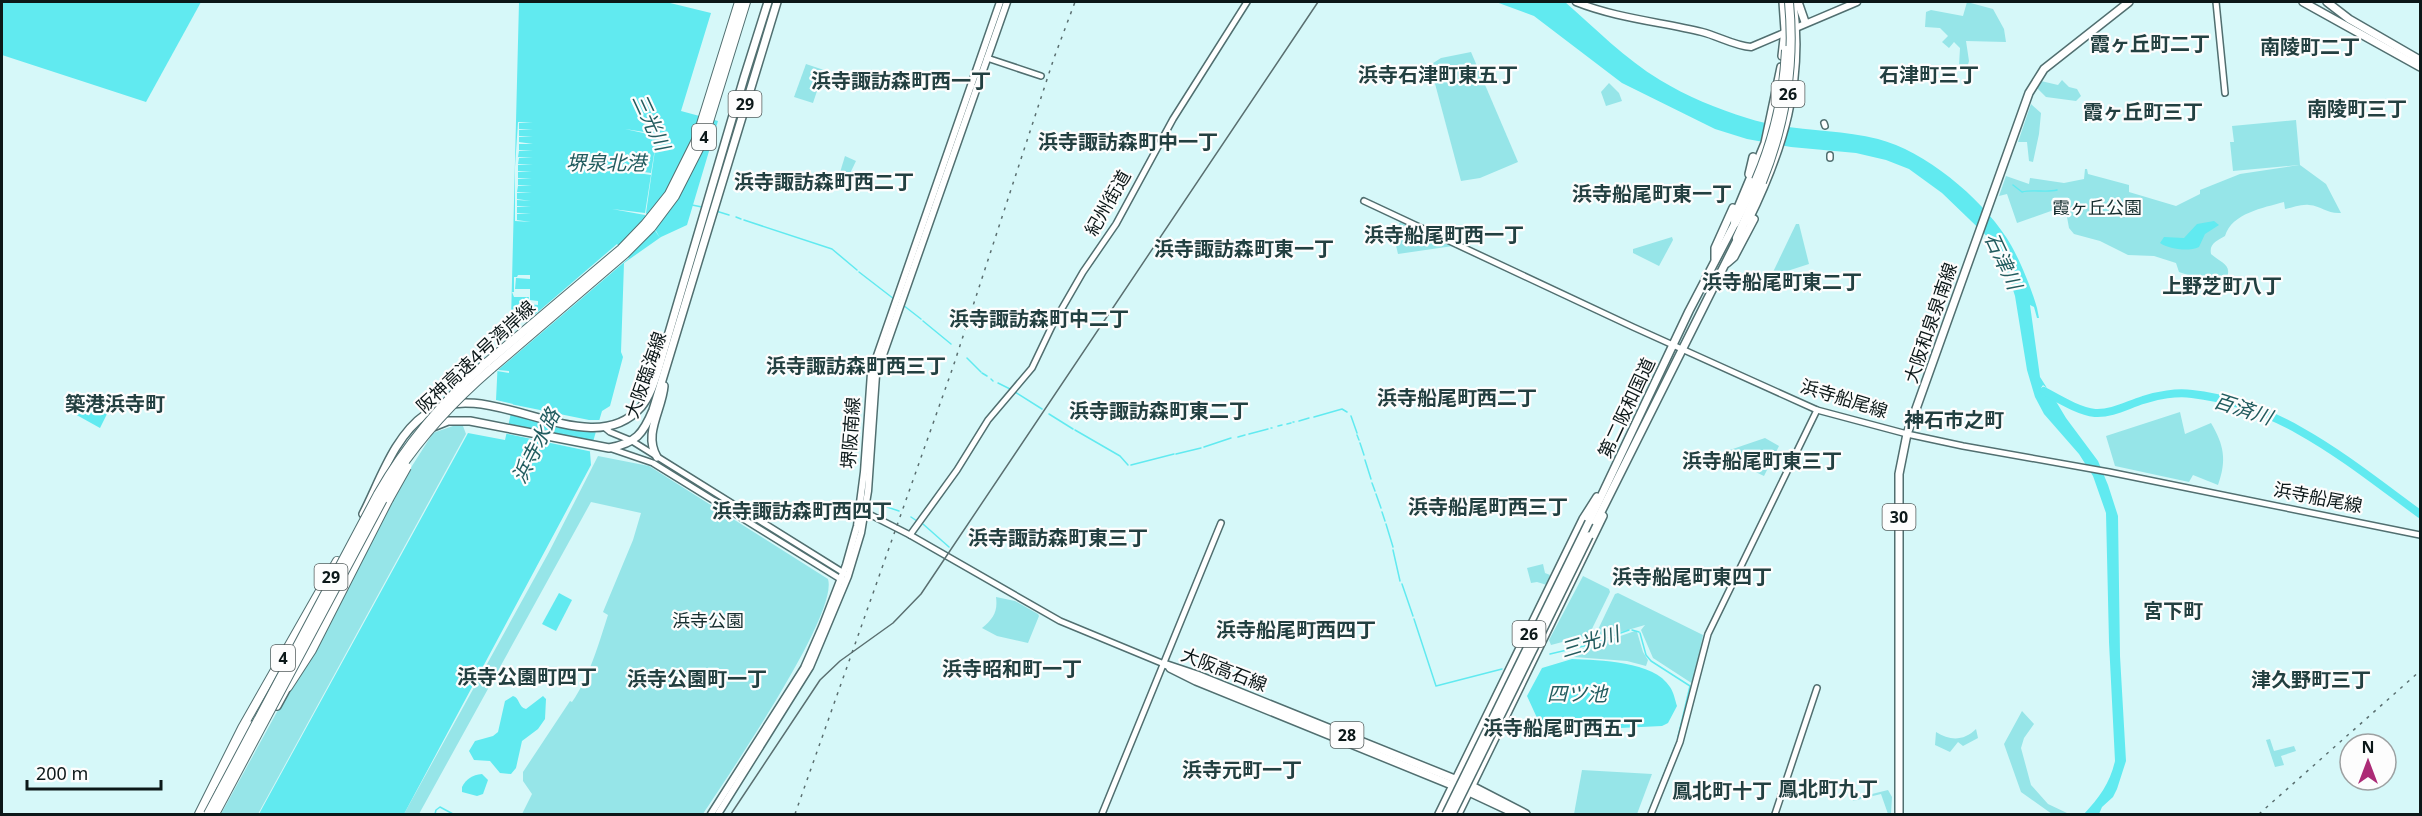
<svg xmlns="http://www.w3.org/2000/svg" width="2422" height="816" font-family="'Noto Sans','Noto Sans JP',sans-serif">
	<rect width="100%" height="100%" fill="#d6f8f9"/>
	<g fill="#96e5e8">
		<polygon points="1967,2 1993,9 2004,29 2006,42 1966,41 1969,61 1967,68 1959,66 1960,48 1954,42 1949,48 1942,42 1948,36 1940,28 1925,27 1926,12 1931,10 1963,16"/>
		<polygon points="1471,52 1518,162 1480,178 1461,181 1430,65 1441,58"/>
		<polygon points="806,64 824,70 813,103 794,97"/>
		<polygon points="2062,80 2069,87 2077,89 2081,96 2076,101 2046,97 2037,88 2041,81 2058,85"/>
		<polygon points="1609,83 1619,93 1622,101 1606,106 1601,92"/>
		<polygon points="2031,104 2041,113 2039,134 2033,162 2029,161 2027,142 2018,142"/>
		<path d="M2296,120L2300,165L2326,184L2341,213C2327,214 2322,206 2309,205C2301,204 2292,208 2285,209L2284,202C2263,208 2232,213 2225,236C2217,241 2209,243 2211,254C2222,264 2234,264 2225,282L2194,285L2188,275L2179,272L2176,263L2154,256L2128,255L2100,241L2074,234L2069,228L2065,206L2017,223L2007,194L1999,196L2006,176L2029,184L2030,178L2064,183L2084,179L2085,169H2087L2088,174L2129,185V192L2176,206L2200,194V190L2240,174L2299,165L2233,171L2230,142H2234L2232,126Z"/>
		<polygon points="845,156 856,161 845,184 838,179"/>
		<polygon points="1400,222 1453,246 1398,254 1394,237"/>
		<polygon points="1796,224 1799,224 1809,264 1775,275 1773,272"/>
		<polygon points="1672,237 1673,240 1659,266 1633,253 1633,249"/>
		<path d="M2180,412L2185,434L2211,423C2224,445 2227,460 2218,485L2193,475L2189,482L2115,466L2106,436Z"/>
		<polygon points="453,426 463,426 466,434 258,814 221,814 412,466 433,433"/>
		<polygon points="1765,438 1779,446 1764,476 1720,455 1721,453"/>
		<path d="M598,456L649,466L828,579C839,614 727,777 703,814H522L532,794L523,781V772L570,701L572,702C589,678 599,643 608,615L603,612L633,540L641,513L591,502L419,814H404L549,552Z"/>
		<polygon points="1543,564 1545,573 1550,575 1547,585 1537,582 1531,583 1527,568"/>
		<polygon points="1583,576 1609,589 1610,592 1589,635 1551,645 1549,640"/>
		<polygon points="1618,593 1703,635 1693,684 1653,658 1641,630 1645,625 1593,640 1615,594"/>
		<path d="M996,597L1015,601L1038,614L1039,616L1028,643L997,636L982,628C993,619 998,612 996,597Z"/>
		<polygon points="1635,631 1637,632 1643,652 1648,660 1646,666 1627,661 1574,657 1573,652"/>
		<polygon points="2022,711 2034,724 2024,738 2021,748 2031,785 2048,804 2067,813 2066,814 2052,814 2021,792 2004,744"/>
		<path d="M1976,729L1978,738L1963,746L1958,742L1950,752L1935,745L1936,732C1950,741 1964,741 1976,729Z"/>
		<polygon points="2270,739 2274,751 2294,746 2296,751 2281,756 2284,765 2275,767 2266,740"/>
		<polygon points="1582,770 1652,774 1637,814 1574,814"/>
		<polygon points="1888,790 1892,797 1891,814 1888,814 1881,794 1853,801 1852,799"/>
	</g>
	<g fill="#61eaf0">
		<polygon points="2,2 201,2 146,102 2,55"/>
		<polygon points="519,2 666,2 711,13 681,111 718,121 687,225 661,237 624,263 621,352 623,357 610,406 602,411 590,452 591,465 404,814 259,814 468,433 505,440 513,404 496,400 498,359 510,360"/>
		<path d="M1496,2H1565C1595,28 1625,59 1660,80C1686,96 1718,109 1747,118C1789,132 1835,128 1878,139C1925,151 1980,197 2006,237C2018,255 2031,287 2037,308L2039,318H2037L2034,307L2030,305L2040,377L2047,388L2043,385L2041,388L2054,398L2066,418L2098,461L2108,485L2118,516L2120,656L2126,761L2117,789L2113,797L2102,807L2099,814H2084C2099,798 2110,783 2115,761L2109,642L2106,513L2093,476L2079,454L2044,414L2035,397L2027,370L2015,296L2002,256L1995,244L1942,193L1909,169L1886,160L1856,153L1791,147L1747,139L1715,129L1622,83L1534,16Z"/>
		<path d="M2214,221L2219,225L2205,234L2199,247C2188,252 2169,249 2160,243L2164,237L2184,238L2197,224Z"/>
		<polygon points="80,400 107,414 100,428 73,413"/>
		<polygon points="559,593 572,600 556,631 542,624"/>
		<path d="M1572,659C1599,660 1654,661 1670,687C1674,693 1675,700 1677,706L1668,723L1662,726L1557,731C1551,724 1548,719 1538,720L1527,696L1542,668Z"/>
		<path d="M513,696C520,698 518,707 526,709L543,696L546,699L545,719L538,729L522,741L516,768L511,774L500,773L490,761L474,760L469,751L475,741L493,736L498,732L505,701Z"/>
		<path d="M482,774L488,780L483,794L477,796L462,792V787C466,779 472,775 482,774Z"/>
	</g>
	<g fill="#d6f8f9">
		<polygon points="660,115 646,213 660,238 645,215 612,209 645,213 651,175 618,170 618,168 651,173 657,136 625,129 657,134"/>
		<polygon points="518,122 533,122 519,123 519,129 533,129 519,130 519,136 533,136 519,137 519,142 533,144 519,144 519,150 533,150 519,151 518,157 533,158 519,158 518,164 533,165 518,165 518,171 532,171 518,172 518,178 532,179 518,179 518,185 532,186 518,186 517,192 532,192 517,193 517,199 531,201 517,200 517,206 531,206 517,207 517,213 531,214 517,214 517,220 531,222 515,221 515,167"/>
		<polygon points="617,244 629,258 498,370 509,371 509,373 497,371 495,373 495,359 498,356 507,357 508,338 513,334 513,309 536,310 536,311 515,311 515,317 532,317"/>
		<polygon points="518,275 530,275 530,279 516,278 515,289 530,289 530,300 538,301 538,305 527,304 529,297 514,297 512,292 514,292 514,277 517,277"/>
		<polygon points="506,403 589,420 603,420 599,433 507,414 509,406 506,405"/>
		<polygon points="505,423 596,442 593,452 503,433"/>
	</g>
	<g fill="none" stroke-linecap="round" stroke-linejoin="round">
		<g stroke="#61eaf0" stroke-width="1.5">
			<path d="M2013,185L2022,192C2033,189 2046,193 2057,190"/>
			<polyline points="692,205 702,207"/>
			<polyline points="716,211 729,215"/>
			<polyline points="736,217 741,219"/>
			<polyline points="744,220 832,249 857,270"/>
			<polyline points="859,272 894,299"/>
			<polyline points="903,305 921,319"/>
			<polyline points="923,321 951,344"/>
			<polyline points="967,358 981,372"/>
			<polyline points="982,373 987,376"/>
			<polyline points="991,379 993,381"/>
			<polyline points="998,383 1010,389"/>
			<polyline points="1015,392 1042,409"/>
			<polyline points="1049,414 1073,429"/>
			<polyline points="1351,416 1357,433"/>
			<polyline points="1314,417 1342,409 1347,412"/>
			<polyline points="1299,421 1309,418"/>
			<polyline points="1293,422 1294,422"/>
			<polyline points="1287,424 1291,423"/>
			<polyline points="1278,426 1282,425"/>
			<polyline points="1271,428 1272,428"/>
			<polyline points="1075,430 1120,456 1128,465"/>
			<polyline points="1249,434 1268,429"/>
			<polyline points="1357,435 1359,440"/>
			<polyline points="1238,437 1245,435"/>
			<polyline points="1360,443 1364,455"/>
			<polyline points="1204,447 1231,438"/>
			<polyline points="1176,454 1201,448"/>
			<polyline points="1365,460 1371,479"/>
			<polyline points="1131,465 1174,454"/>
			<polyline points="1372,483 1375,491"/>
			<polyline points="1376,494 1381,508"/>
			<polyline points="878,504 899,511"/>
			<polyline points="1382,512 1385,521"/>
			<polyline points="911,517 917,521"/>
			<polyline points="923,524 949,547"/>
			<polyline points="1386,524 1393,547"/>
			<polyline points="1393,550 1400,581"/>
			<polyline points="1402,584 1413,616"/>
			<polyline points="1414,619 1436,686 1502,669"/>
			<polyline points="1632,630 1639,632"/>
			<polyline points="1640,633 1646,655 1651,661 1690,686 1678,737"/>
			<polyline points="1550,654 1584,646 1629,630"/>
			<polyline points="435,814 436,810 440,807 453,814"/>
			<polyline points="1648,814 1676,744"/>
		</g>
		<path stroke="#61eaf0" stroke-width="8" d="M2044,391C2059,399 2078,411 2095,413C2112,414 2127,405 2143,400C2157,395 2177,392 2192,394C2282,404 2350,463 2420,514"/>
		<defs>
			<g id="tertiary">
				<polyline points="2216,2 2225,93"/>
				<polyline points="987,58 1041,76"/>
				<polyline points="1824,123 1825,126"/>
				<polyline points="1830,155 1830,158"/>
				<polyline points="1364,201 1633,327 1817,410 1907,434 1963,446 2109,472 2420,535"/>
				<polyline points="604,427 610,432 632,441 847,575"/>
				<polyline points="609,448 653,463 842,580"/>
				<polyline points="861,510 910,535 1060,621 1164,664"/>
				<polyline points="910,535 957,470 988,420 1032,368 1053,324 1083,272 1116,224 1173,119 1247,2"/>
				<polyline points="1102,814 1221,523"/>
				<polyline points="1651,814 1680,742 1708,634 1817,410"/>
				<polyline points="1775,814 1817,688"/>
			</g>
			<g id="secondary">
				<path d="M1576,2C1616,18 1661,22 1702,32C1718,36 1735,46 1751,47L1857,2"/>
				<polyline points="711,814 804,668 822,627 846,565 857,526 864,472 871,373 1000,2"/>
				<polyline points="718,814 810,667 848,576 861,533 868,491 876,375 1007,2"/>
			</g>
			<g id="primary">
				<polyline points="2303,2 2420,67"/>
				<polyline points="2327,2 2349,19 2420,60"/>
				<path d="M433,427L448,421H470L609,448C636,443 643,434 653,410L777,2"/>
				<path d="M657,457C643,434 662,410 664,386"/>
				<path d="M363,514C380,481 394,436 426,414C486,372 589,467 641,407C650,396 654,383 658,370L744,78L768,2"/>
				<polyline points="1164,664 1197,675 1472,786 1526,814"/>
				<polyline points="1170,668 1196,681 1469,792 1516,814"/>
				<polyline points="277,706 289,684"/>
				<polyline points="218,784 251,725"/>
				<polyline points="1899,814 1899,474 1907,434 2029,93 2044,69 2129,2"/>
			</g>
			<g id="trunk">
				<polyline points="1798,2 1805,22"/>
				<polyline points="1782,56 1785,30 1783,2"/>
				<polyline points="1749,174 1753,157"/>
				<path d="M1748,221C1783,150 1804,82 1793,2"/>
				<polyline points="1715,259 1715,248 1733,208"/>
				<polyline points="1727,263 1734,257 1754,219"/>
				<polyline points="1589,522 1689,311 1735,223 1734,217 1765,143 1781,67"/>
				<polyline points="1589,536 1739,236"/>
				<polyline points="1439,814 1583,519 1597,497"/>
				<polyline points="1458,814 1603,516"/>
			</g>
			<g id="motorway">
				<polyline points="1735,223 1756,180"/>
				<polyline points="1737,238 1762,182"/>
				<polyline points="486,363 621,249 645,224 669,194 696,140 739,2"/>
				<polyline points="491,369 625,254 651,228 675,196 703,141 746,2"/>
				<polyline points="288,687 312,650 389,499"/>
				<polyline points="199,814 242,728 337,561"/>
			</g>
		</defs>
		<use href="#tertiary" stroke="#516f70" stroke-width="8"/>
		<use href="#secondary" stroke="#516f70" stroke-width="9"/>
		<use href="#primary" stroke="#516f70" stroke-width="10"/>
		<use href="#trunk" stroke="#516f70" stroke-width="10"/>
		<use href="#motorway" stroke="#516f70" stroke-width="10"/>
		<use href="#tertiary" stroke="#fff" stroke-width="5"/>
		<use href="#secondary" stroke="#fff" stroke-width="6"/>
		<use href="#primary" stroke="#fff" stroke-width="7"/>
		<use href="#trunk" stroke="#fff" stroke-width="7"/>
		<use href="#motorway" stroke="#fff" stroke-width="8"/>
		<polyline stroke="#5a6f70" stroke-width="1.5" points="731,814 820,680 840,661 893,623 921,594 1318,2"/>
		<g stroke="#5a6f70" stroke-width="1.5" stroke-dasharray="3 6" stroke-linecap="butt">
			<polyline points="795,814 953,367 1054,58 1075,2"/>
			<polyline points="2259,814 2420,671"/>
		</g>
		<defs>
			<g id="trunk-bridge">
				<polyline points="1446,814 1589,522"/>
				<polyline points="1452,814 1589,536"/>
			</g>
			<g id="motorway-bridge">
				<path d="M1756,180C1774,138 1784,96 1786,50"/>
				<path d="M1762,182C1786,123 1795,65 1789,2"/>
				<polyline points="389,499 407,467"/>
				<path d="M208,814L378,494C407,443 442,402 486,363"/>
				<path d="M215,814L397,473C424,433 455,400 491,369"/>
			</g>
		</defs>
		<use href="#trunk-bridge" stroke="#516f70" stroke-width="10" stroke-linecap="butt"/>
		<use href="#motorway-bridge" stroke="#516f70" stroke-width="10" stroke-linecap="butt"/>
		<use href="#trunk-bridge" stroke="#fff" stroke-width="7"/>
		<use href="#motorway-bridge" stroke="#fff" stroke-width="8"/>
	</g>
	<g text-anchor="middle" stroke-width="4.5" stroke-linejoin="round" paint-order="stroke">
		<g fill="#fdfdfd" stroke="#545d5d" stroke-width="1.5">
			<rect x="1771.5" y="81" width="33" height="26" rx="4.5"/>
			<rect x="728.5" y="91" width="33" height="26" rx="4.5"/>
			<rect x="692" y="124" width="24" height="26" rx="4.5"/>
			<rect x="1882.5" y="504" width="33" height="26" rx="4.5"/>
			<rect x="314.5" y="564" width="33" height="26" rx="4.5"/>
			<rect x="1512.5" y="621" width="33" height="26" rx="4.5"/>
			<rect x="271" y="645" width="24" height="26" rx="4.5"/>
			<rect x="1330.5" y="722" width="33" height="26" rx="4.5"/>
		</g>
		<g font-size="16" font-weight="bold" fill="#0c1819">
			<text x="1788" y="100">26</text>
			<text x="745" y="110">29</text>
			<text x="704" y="143">4</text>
			<text x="1899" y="523">30</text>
			<text x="331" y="583">29</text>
			<text x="1529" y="640">26</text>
			<text x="283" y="664">4</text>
			<text x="1347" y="741">28</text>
		</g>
		<g font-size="18" fill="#0c1819" stroke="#fdfdfd">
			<text transform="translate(1108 203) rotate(-60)" y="6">紀州街道</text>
			<text transform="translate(1931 323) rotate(-71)" y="6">大阪和泉泉南線</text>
			<text transform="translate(476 357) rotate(-43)" y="6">阪神高速4号湾岸線</text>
			<text transform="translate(646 375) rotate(-71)" y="6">大阪臨海線</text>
			<text transform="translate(1844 399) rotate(17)" y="6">浜寺船尾線</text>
			<text transform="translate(1627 408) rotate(-65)" y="6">第二阪和国道</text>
			<text transform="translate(851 433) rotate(-86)" y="6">堺阪南線</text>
			<text transform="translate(2318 498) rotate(11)" y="6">浜寺船尾線</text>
			<text transform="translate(1224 670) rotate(21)" y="6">大阪高石線</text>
		</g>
		<g font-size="18" fill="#162e2f" stroke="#fdfdfd">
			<text x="2097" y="214">霞ヶ丘公園</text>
			<text x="708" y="627">浜寺公園</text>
		</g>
		<g font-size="20" font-weight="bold" fill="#234041" stroke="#fdfdfd">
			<text x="2150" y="51">霞ヶ丘町二丁</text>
			<text x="2310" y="54">南陵町二丁</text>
			<text x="1438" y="82">浜寺石津町東五丁</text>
			<text x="1929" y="82">石津町三丁</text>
			<text x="901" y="88">浜寺諏訪森町西一丁</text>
			<text x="2357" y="116">南陵町三丁</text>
			<text x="2143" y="119">霞ヶ丘町三丁</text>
			<text x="1128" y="149">浜寺諏訪森町中一丁</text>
			<text x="824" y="189">浜寺諏訪森町西二丁</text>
			<text x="1652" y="201">浜寺船尾町東一丁</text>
			<text x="1444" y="242">浜寺船尾町西一丁</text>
			<text x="1244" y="256">浜寺諏訪森町東一丁</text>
			<text x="1782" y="289">浜寺船尾町東二丁</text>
			<text x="2222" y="293">上野芝町八丁</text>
			<text x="1039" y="326">浜寺諏訪森町中二丁</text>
			<text x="856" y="373">浜寺諏訪森町西三丁</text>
			<text x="1457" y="405">浜寺船尾町西二丁</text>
			<text x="115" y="411">築港浜寺町</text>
			<text x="1159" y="418">浜寺諏訪森町東二丁</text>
			<text x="1954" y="427">神石市之町</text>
			<text x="1762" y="468">浜寺船尾町東三丁</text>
			<text x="1488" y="514">浜寺船尾町西三丁</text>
			<text x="802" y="518">浜寺諏訪森町西四丁</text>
			<text x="1058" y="545">浜寺諏訪森町東三丁</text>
			<text x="1692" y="584">浜寺船尾町東四丁</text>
			<text x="2173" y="618">宮下町</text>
			<text x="1296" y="637">浜寺船尾町西四丁</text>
			<text x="1012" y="676">浜寺昭和町一丁</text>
			<text x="527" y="684">浜寺公園町四丁</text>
			<text x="697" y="686">浜寺公園町一丁</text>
			<text x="2311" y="687">津久野町三丁</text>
			<text x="1563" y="735">浜寺船尾町西五丁</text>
			<text x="1242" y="777">浜寺元町一丁</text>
			<text x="1828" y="796">鳳北町九丁</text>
			<text x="1722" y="798">鳳北町十丁</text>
		</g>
		<g font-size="20" font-style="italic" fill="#225c5f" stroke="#fdfdfd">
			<text transform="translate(651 122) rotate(65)" y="7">三光川</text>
			<text x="606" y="170">堺泉北港</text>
			<text transform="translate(2003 261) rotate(65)" y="7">石津川</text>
			<text transform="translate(2243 409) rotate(18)" y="7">百済川</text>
			<text transform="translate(536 446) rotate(-63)" y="7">浜寺水路</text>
			<text transform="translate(1590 642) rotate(-17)" y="7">三光川</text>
			<text x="1577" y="701">四ツ池</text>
		</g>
	</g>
	<rect width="2422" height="816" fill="none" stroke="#0c1819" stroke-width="6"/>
	<g transform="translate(2368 762)"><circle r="28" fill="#fdfdfd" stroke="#9da1a2" stroke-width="1.5"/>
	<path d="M0-4.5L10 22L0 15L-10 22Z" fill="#ac2b76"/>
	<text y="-9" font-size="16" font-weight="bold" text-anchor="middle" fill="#0c1819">N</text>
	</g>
	<path d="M27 780v9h134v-9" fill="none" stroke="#0c1819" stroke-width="3"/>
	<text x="36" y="780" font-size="18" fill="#0c1819" stroke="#fdfdfd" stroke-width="4.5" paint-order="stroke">200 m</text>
</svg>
